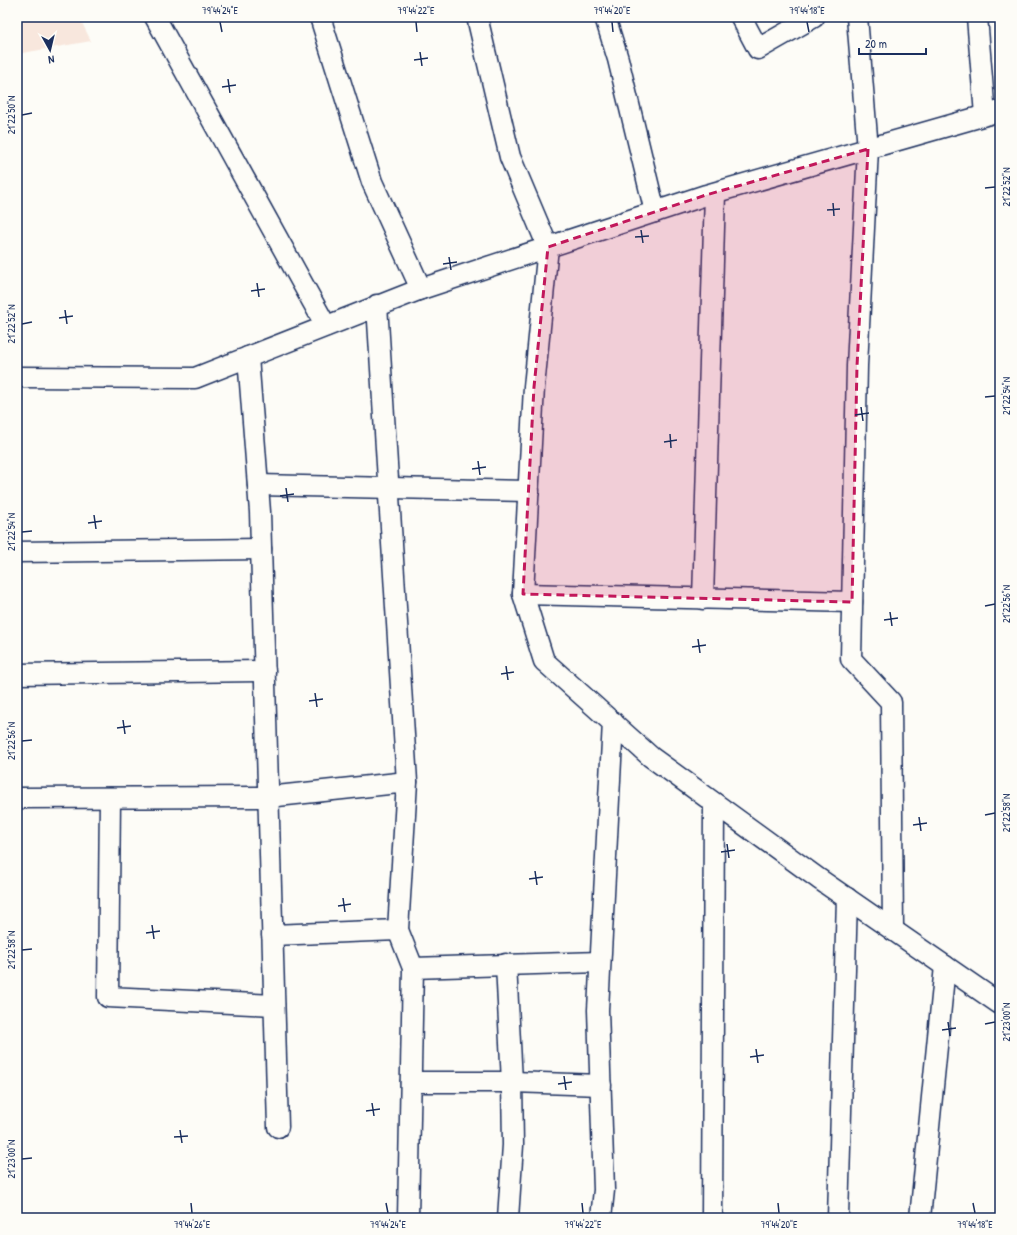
<svg xmlns="http://www.w3.org/2000/svg" width="1017" height="1235" font-family="'Patrick Hand',sans-serif">
	<rect width="100%" height="100%" fill="#fdfcf7"/>
	<filter id="ink" filterUnits="userSpaceOnUse"><feTurbulence type="fractalNoise" baseFrequency=".025" numOctaves="2"/><feDisplacementMap in="SourceGraphic" scale="8" xChannelSelector="R" yChannelSelector="G"/><feConvolveMatrix kernelMatrix="1 2 1 2 8 2 1 2 1" color-interpolation-filters="sRGB"/></filter>
	<g filter="url(#ink)">
		<polygon fill="#f8e7dd" points="17,17 79,17 91,41 17,54"/>
		<g fill="none" stroke-linecap="round" stroke-linejoin="round">
			<defs>
				<g id="street">
					<polyline points="155,17 326,326"/>
					<polyline points="320,17 372,182 421,289"/>
					<polyline points="477,17 510,157 548,247 534,387 523,594 544,661 651,757 819,879 1000,1004"/>
					<polyline points="605,17 618,59 655,212"/>
					<polyline points="741,17 758,49 814,17"/>
					<polyline points="857,17 868,149 857,366 851,659 891,702 893,930"/>
					<polyline points="977,17 985,115"/>
					<polyline points="377,305 407,782"/>
					<polyline points="248,357 260,512 278,1127"/>
					<polyline points="17,377 195,378 421,289 706,195 1000,111"/>
					<polyline points="258,485 529,491"/>
					<polyline points="17,552 261,549"/>
					<polyline points="523,594 852,602"/>
					<polyline points="703,599 715,193"/>
					<polyline points="17,674 265,671"/>
					<polyline points="17,798 268,797 407,782 398,930 413,968 408,1218"/>
					<polyline points="110,798 108,997 274,1005"/>
					<polyline points="272,935 398,930"/>
					<polyline points="506,964 512,1082 513,1145 508,1218"/>
					<polyline points="413,968 600,962"/>
					<polyline points="411,1082 512,1082 601,1085"/>
					<polyline points="601,1218 604,1190 598,1010 613,722"/>
					<polyline points="712,1218 714,803"/>
					<polyline points="838,1218 847,898"/>
					<polyline points="920,1218 945,966"/>
				</g>
			</defs>
			<use href="#street" stroke="#1b2f5e" stroke-width="23"/>
			<use href="#street" stroke="#fdfcf7" stroke-width="20"/>
		</g>
	</g>
	<path fill="#c2185b" fill-opacity="0.2" stroke="#c2185b" stroke-width="3" stroke-dasharray="8 5" stroke-linejoin="round" d="M868,149L857,366L852,602L523,594L534,387L548,247L706,195Z"/>
	<path fill="none" stroke="#1b2f5e" stroke-width="1.5" d="M220,22L222,32M416,22L417,32M612,22L613,32M807,22L809,32M420,52L422,66M414,60L428,58M228,79L230,93M222,87L236,85M22,115L32,113M985,188L995,187M833,203L834,216M827,210L840,209M641,230L643,243M635,237L649,236M449,257L451,270M443,264L457,262M257,283L259,297M251,291L265,289M65,310L67,324M59,318L73,316M22,324L32,322M985,397L995,396M861,407L863,421M855,415L869,413M670,434L671,448M664,442L677,440M478,461L480,475M472,469L486,467M286,488L288,502M280,496L294,494M94,515L96,529M88,523L102,521M22,532L32,531M985,606L995,604M890,612L892,626M884,620L898,618M698,639L700,653M692,647L706,645M506,666L508,680M501,674L514,672M315,693L317,707M309,701L323,699M123,720L125,734M117,728L131,726M22,741L32,740M985,815L995,813M919,817L921,831M913,825L927,823M727,844L729,858M721,852L735,850M535,871L537,885M529,879L543,877M343,898L345,912M338,906L351,904M152,925L154,939M146,933L160,931M22,950L32,949M948,1022L950,1036M985,1024L995,1022M942,1030L956,1028M756,1049L758,1063M750,1057L764,1055M564,1076L566,1090M558,1084L572,1082M372,1103L374,1116M366,1111L380,1109M180,1130L182,1143M174,1137L188,1136M22,1159L32,1158M191,1203L192,1213M386,1203L388,1213M582,1203L583,1213M778,1203L779,1213M973,1203L975,1213"/>
	<rect width="1017" height="1235" fill="none" stroke="#fdfcf7" stroke-width="44"/>
	<g transform="translate(50 50) rotate(172)" stroke="#fdfcf7" stroke-width="3" paint-order="stroke">
	<path d="M0-3L7 15L0 10L-7 15Z" fill="#1b2f5e"/>
	<text y="-6" font-size="11" font-weight="bold" text-anchor="middle" fill="#1b2f5e">N</text>
	</g>
	<path d="M859 48v6h67v-6" fill="none" stroke="#1b2f5e" stroke-width="2"/>
	<text x="865" y="48" font-size="12" fill="#1b2f5e" stroke="#fdfcf7" stroke-width="3" paint-order="stroke">20 m</text>
	<rect x="22" y="22" width="973" height="1191" fill="none" stroke="#1b2f5e" stroke-width="1.5"/>
	<g font-size="10" text-anchor="middle" fill="#1b2f5e">
		<text x="220" y="14">79°44'24"E</text>
		<text x="416" y="14">79°44'22"E</text>
		<text x="612" y="14">79°44'20"E</text>
		<text x="807" y="14">79°44'18"E</text>
		<text transform="translate(11 115) rotate(-90)" y="4">21°22'50"N</text>
		<text transform="translate(1006 187) rotate(-90)" y="4">21°22'52"N</text>
		<text transform="translate(11 324) rotate(-90)" y="4">21°22'52"N</text>
		<text transform="translate(1006 396) rotate(-90)" y="4">21°22'54"N</text>
		<text transform="translate(11 532) rotate(-90)" y="4">21°22'54"N</text>
		<text transform="translate(1006 604) rotate(-90)" y="4">21°22'56"N</text>
		<text transform="translate(11 741) rotate(-90)" y="4">21°22'56"N</text>
		<text transform="translate(1006 813) rotate(-90)" y="4">21°22'58"N</text>
		<text transform="translate(11 950) rotate(-90)" y="4">21°22'58"N</text>
		<text transform="translate(1006 1022) rotate(-90)" y="4">21°23'00"N</text>
		<text transform="translate(11 1159) rotate(-90)" y="4">21°23'00"N</text>
		<text x="192" y="1228">79°44'26"E</text>
		<text x="388" y="1228">79°44'24"E</text>
		<text x="583" y="1228">79°44'22"E</text>
		<text x="779" y="1228">79°44'20"E</text>
		<text x="975" y="1228">79°44'18"E</text>
	</g>
</svg>
